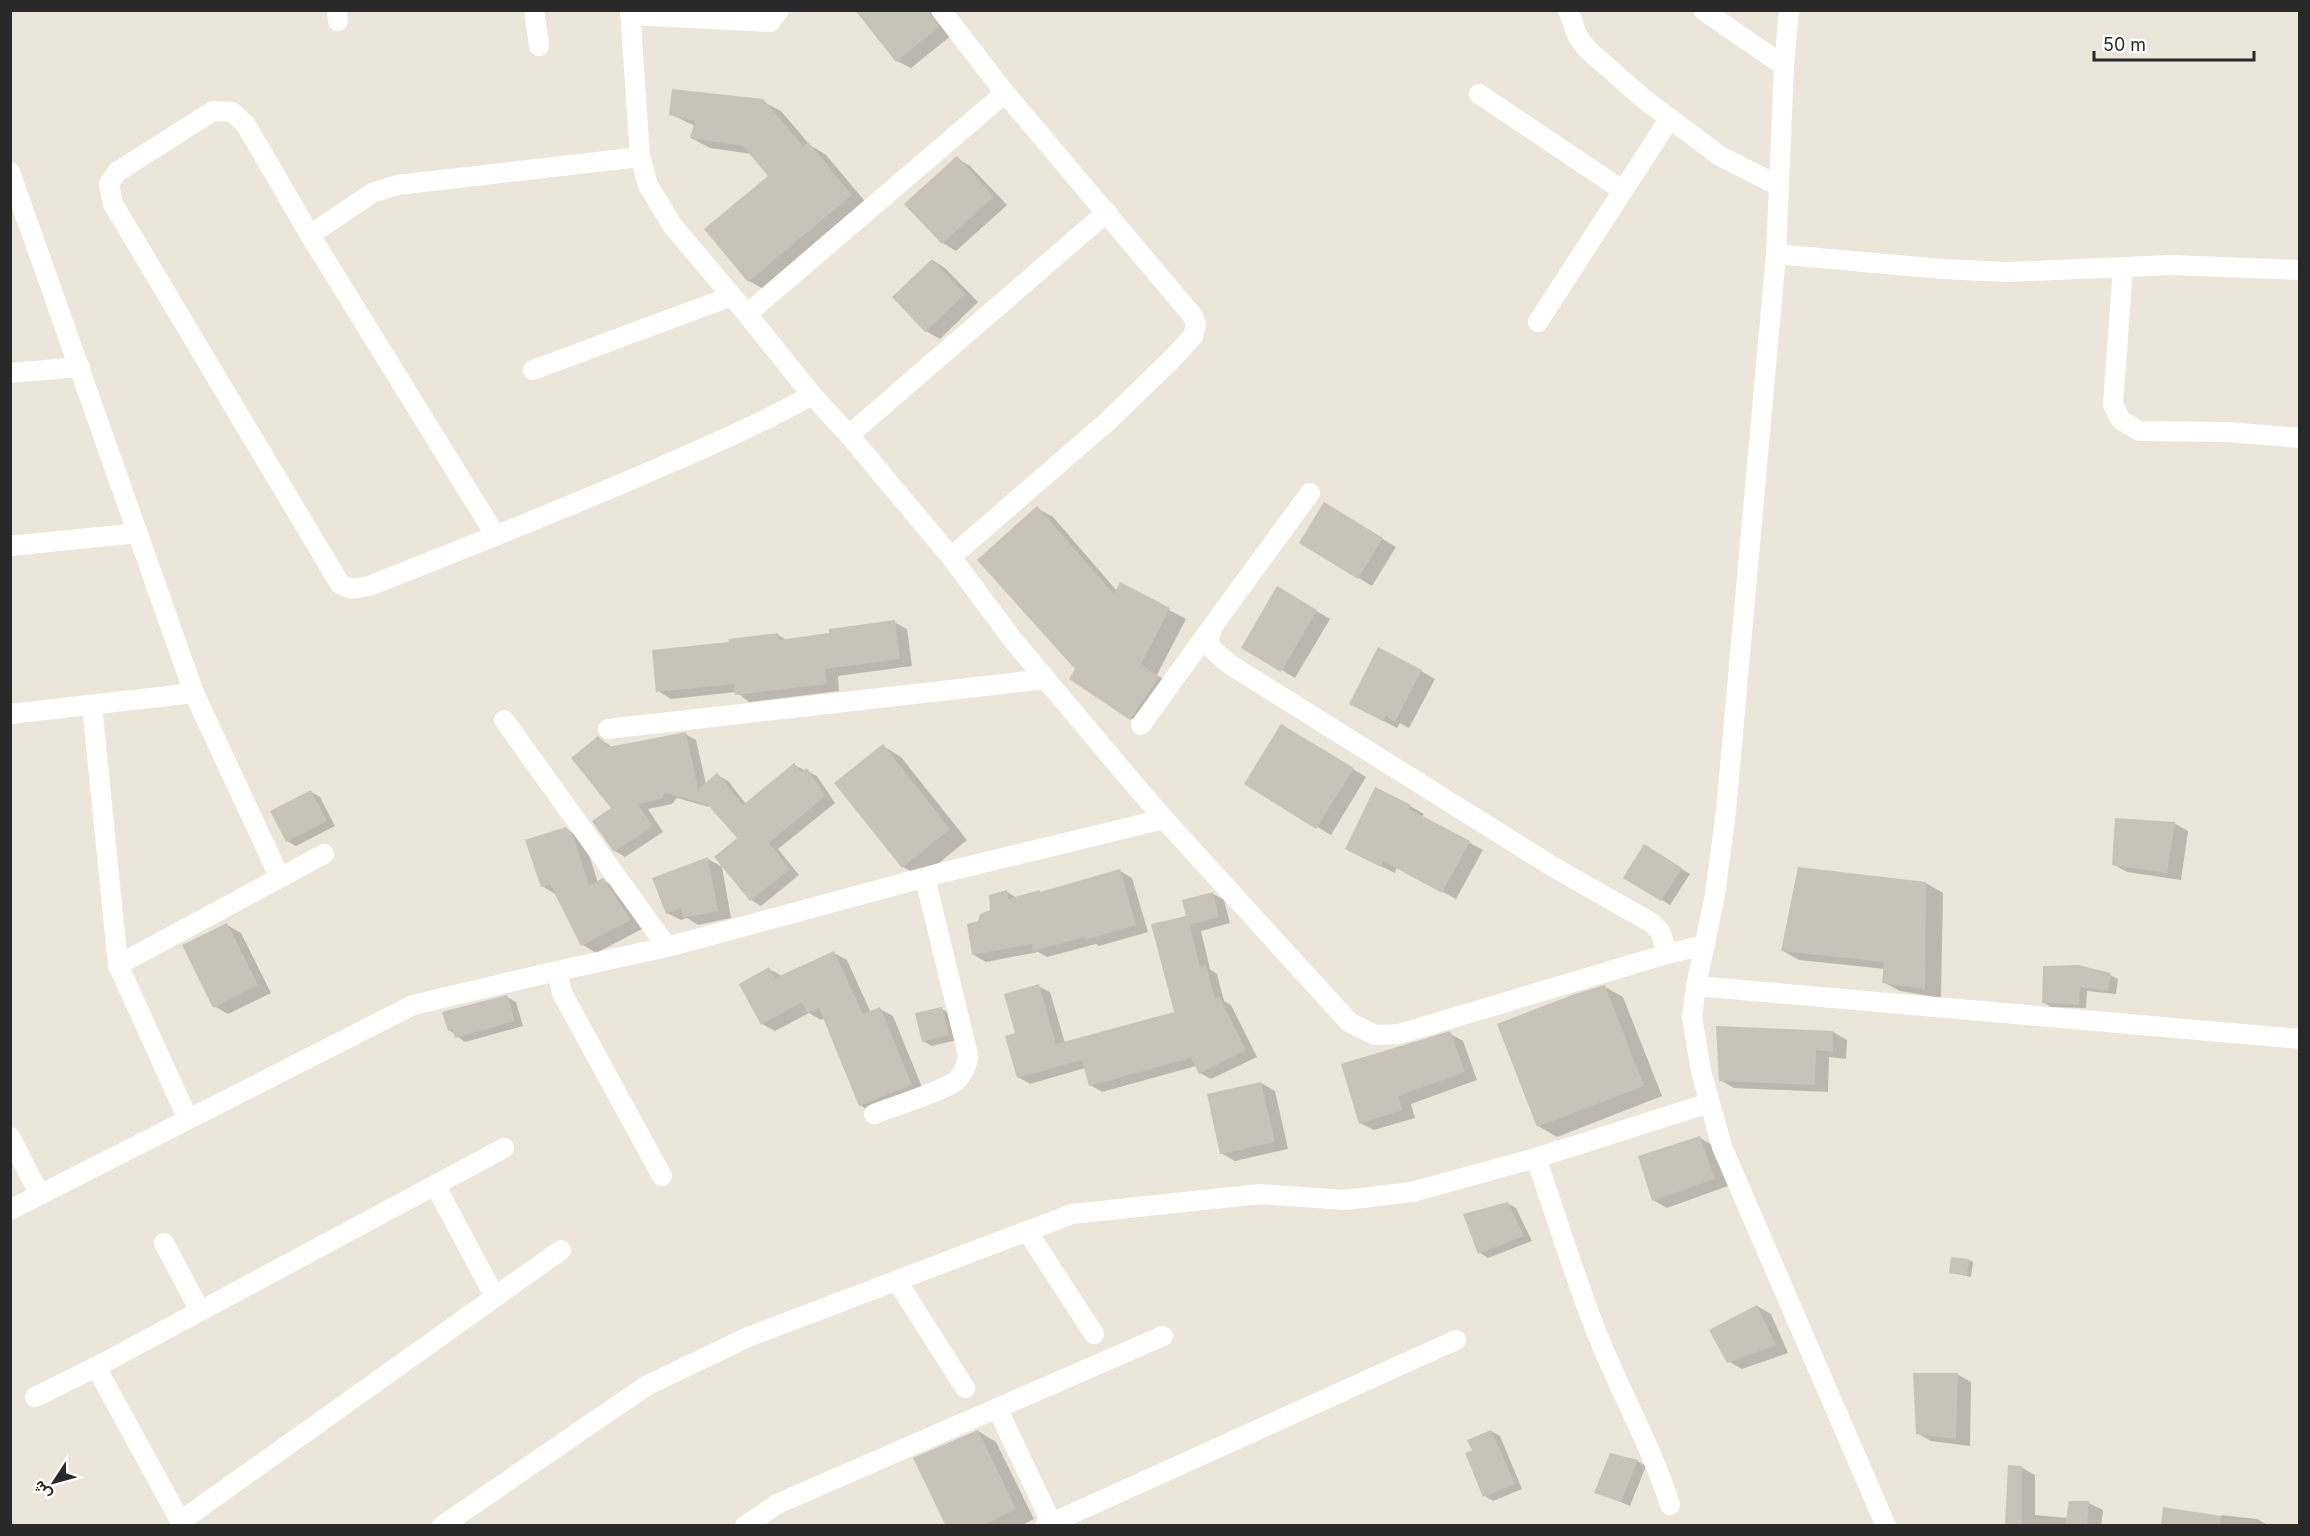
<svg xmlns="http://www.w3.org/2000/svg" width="2310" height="1536" font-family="Inter,Vazirmatn,sans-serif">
	<rect width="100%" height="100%" fill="#ece5da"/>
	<g fill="#0003">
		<polygon points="856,10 932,10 952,35 911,68 897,61"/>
		<polygon points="762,101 781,111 810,145 826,155 869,206 767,291 749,281 770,176 752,154 710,148 691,138 695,126 670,114"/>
		<polygon points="957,158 970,166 1007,205 956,251 943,243"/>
		<polygon points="932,260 945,268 978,302 940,339 926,331 894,297"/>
		<polygon points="1037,508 1053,517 1117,591 1121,584 1186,619 1157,675 1175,687 1147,729 1071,678 1077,669"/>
		<polygon points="1338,512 1396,547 1372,586 1301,543"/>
		<polygon points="1277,588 1330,619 1295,678 1243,647"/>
		<polygon points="894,622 907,629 912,666 838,676 839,691 749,702 736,692 671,699 658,691 730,643 778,635 787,640 831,635"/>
		<polygon points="1421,671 1435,679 1409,728 1400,723 1397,728 1364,711"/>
		<polygon points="685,734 696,740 706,784 717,775 728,781 746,804 794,765 817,776 835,803 778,849 799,875 761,906 751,900 739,838 713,808 677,798 672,804 648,809 663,832 625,857 615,851 613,809 599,738 613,748"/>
		<polygon points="1295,734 1366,777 1331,835 1246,784"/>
		<polygon points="883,746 901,757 967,840 922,877 903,867"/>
		<polygon points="311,792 320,797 335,826 296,846 287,841"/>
		<polygon points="1410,806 1424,814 1422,817 1483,850 1456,899 1397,867 1395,873 1360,856"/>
		<polygon points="2174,823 2188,831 2181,880 2127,872 2113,864"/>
		<polygon points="566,829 580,837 586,845 598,883 603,880 616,888 644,928 596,953 583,945 555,894 542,886"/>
		<polygon points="1644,846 1690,874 1670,905 1625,877"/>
		<polygon points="708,859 722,867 731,918 698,925 687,918 681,920 667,913"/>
		<polygon points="1799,868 1926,883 1943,893 1941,998 1900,991 1883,982 1885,969 1799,960 1783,951"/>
		<polygon points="1120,871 1132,878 1148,932 1099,946 1096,944 1047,957 1038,952 986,962 974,955 979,922 992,911 1007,892 1017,898 1042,893"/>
		<polygon points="1213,894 1224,900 1230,923 1201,931 1210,969 1217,974 1224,1001 1231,1005 1257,1057 1211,1079 1200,1073 1196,1066 1102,1092 1090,1085 1085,1068 1030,1084 1018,1077 1017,1034 1038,986 1050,992 1065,1043 1176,1013 1188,918"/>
		<polygon points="227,925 241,933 271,993 228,1014 214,1006"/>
		<polygon points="834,953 847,960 871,1013 880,1009 893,1016 924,1092 873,1113 860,1105 825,1018 821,1020 809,1013 775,1031 762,1024 769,969 782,976"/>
		<polygon points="2044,968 2110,975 2118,979 2116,994 2087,991 2086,1008 2051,1007 2043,1002"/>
		<polygon points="1605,987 1623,997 1662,1096 1557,1137 1538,1126"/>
		<polygon points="507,997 516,1002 523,1026 465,1042 449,1030"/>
		<polygon points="942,1009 951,1014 957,1040 932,1046 923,1041"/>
		<polygon points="1718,1028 1833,1032 1847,1040 1846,1059 1829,1057 1828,1092 1734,1088 1720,1080"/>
		<polygon points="1449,1033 1463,1041 1477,1080 1411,1104 1415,1118 1374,1130 1360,1123"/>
		<polygon points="1261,1083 1275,1091 1288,1149 1235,1161 1221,1153"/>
		<polygon points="1700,1138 1714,1146 1728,1186 1667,1208 1653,1200"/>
		<polygon points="1507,1203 1516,1208 1532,1241 1488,1258 1480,1253 1465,1215"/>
		<polygon points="1969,1260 1973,1262 1971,1277 1950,1272"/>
		<polygon points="1757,1306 1771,1314 1788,1353 1742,1369 1728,1361"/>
		<polygon points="1957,1374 1971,1382 1970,1446 1931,1441 1917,1433"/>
		<polygon points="978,1431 996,1442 1034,1519 1020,1526 948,1526"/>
		<polygon points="1491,1431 1500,1436 1522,1489 1493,1501 1485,1496 1474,1451"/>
		<polygon points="1637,1461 1646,1466 1630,1506 1596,1492"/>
		<polygon points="2021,1467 2035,1475 2035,1515 2068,1518 2070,1503 2089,1503 2103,1510 2101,1526 2006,1526"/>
		<polygon points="2221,1515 2257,1519 2266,1524 2265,1526 2163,1526 2221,1517"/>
	</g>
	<g fill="#c7c3b9">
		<polygon points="855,10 928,10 939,27 896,62"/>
		<polygon points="672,89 763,99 803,146 808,142 852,195 748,282 704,229 768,176 743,146 690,138 695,121 669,115"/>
		<polygon points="957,156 994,197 942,244 904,204"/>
		<polygon points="932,259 965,294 925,332 892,297"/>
		<polygon points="1324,502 1383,538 1358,579 1299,543"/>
		<polygon points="1037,506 1114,594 1120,582 1170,608 1141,664 1159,677 1130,720 1069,679 1075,669 977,560"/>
		<polygon points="1277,586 1317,610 1281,672 1241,648"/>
		<polygon points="895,620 900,659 825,669 827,684 735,695 734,684 656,692 652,650 729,642 728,639 778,633 779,640 829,633 829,629"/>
		<polygon points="1378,647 1422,670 1395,722 1386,716 1383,721 1349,704"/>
		<polygon points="1281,724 1354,768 1316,829 1244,784"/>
		<polygon points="686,732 698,789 717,773 743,805 794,763 801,772 807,768 825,796 769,843 790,869 750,901 714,857 737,838 708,805 665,793 661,799 638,804 653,826 614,852 592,821 611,808 571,758 598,736 609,747"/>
		<polygon points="883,744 950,829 902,868 834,783"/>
		<polygon points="1375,787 1411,805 1409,809 1470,841 1442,893 1383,861 1381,867 1345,849"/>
		<polygon points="311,790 327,821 286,842 270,811"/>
		<polygon points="2115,818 2175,822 2167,873 2112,865"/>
		<polygon points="566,827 573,836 589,886 603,878 631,920 581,946 550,884 541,887 525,840"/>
		<polygon points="1644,844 1682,868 1661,901 1623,878"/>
		<polygon points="708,857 718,911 683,918 681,908 666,914 652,878"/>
		<polygon points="1798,867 1926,882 1925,989 1882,983 1884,962 1781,951"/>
		<polygon points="1120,869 1136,925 1086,940 1085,937 1033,951 1032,944 972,955 967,924 978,921 980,914 990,910 989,895 1007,890 1008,899 1040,890 1040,892"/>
		<polygon points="1213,892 1219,917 1190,925 1200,967 1206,965 1215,999 1219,996 1246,1050 1199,1074 1191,1058 1089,1086 1082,1060 1017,1078 1005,1036 1015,1033 1004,994 1039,984 1056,1044 1174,1012 1151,924 1186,916 1182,900"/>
		<polygon points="227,923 258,985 213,1008 182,945"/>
		<polygon points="834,951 863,1014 880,1007 912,1085 859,1106 819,1008 807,1013 802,1002 761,1025 739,984 769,967 775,978"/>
		<polygon points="2078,965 2111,973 2108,991 2080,987 2079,1005 2042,1003 2043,966"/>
		<polygon points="1605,985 1644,1086 1537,1127 1497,1024 1572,995"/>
		<polygon points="507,995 515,1021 455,1038 453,1030 448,1031 442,1012"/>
		<polygon points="942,1007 949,1035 922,1042 915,1013"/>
		<polygon points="1716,1026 1833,1031 1833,1052 1816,1050 1815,1085 1719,1081"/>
		<polygon points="1450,1031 1465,1072 1398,1096 1403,1110 1359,1124 1341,1064"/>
		<polygon points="1261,1082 1275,1142 1220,1154 1207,1094"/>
		<polygon points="1700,1136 1715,1179 1652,1201 1638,1156"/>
		<polygon points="1508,1202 1524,1236 1478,1254 1463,1214"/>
		<polygon points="1951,1257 1969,1259 1967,1276 1949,1273"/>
		<polygon points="1757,1305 1776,1345 1727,1363 1709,1330"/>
		<polygon points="1913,1373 1958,1373 1956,1439 1916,1434"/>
		<polygon points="978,1430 1016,1509 982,1526 946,1526 913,1458"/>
		<polygon points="1491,1430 1515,1484 1483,1497 1465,1453 1472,1450 1467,1440"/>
		<polygon points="1610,1453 1638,1460 1621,1502 1594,1493"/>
		<polygon points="2008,1465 2022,1466 2022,1526 2005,1526"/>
		<polygon points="2069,1501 2089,1501 2087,1526 2065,1526"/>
		<polygon points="2163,1507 2221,1516 2220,1526 2161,1526"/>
	</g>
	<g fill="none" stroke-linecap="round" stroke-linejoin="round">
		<g stroke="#fff" stroke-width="20">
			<polyline points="337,10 338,21"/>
			<polyline points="534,10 539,46"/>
			<polyline points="630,10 640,157 648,185 672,225 747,314 812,395 849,435 951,557 1013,640 1117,764 1164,819 1349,1022 1375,1035 1399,1034 1667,954 1705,945"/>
			<polyline points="941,10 1005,93 1192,315 1196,324 1193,336 1173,358 1108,421 951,557"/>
			<polyline points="1568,10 1577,35 1587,49 1645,100 1720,156 1779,186"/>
			<polyline points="1703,10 1784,66"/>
			<polyline points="1789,10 1784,66 1776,254 1726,811 1715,895 1696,986 1692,1017 1701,1071 1722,1147 1886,1526"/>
			<polyline points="630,15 770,22 779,10"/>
			<polyline points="1479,94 1622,190"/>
			<polyline points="10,172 194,693 280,878"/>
			<polyline points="310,235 372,193 397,185 640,157"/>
			<polyline points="1776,254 1942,269 2006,272 2171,265 2300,270"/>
			<polyline points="2123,267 2113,405 2121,420 2139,431 2227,432 2300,438"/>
			<polyline points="747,314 1005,93"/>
			<polyline points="1538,322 1670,118"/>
			<polyline points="533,370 732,296"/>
			<polyline points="10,373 80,367"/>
			<polyline points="849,435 1107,212"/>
			<polyline points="1310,493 1214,624 1208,640 1212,649 1229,664 1555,868 1652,923 1661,933 1667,954"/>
			<path d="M496,536L310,235L246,125L232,112L213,111L117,172L109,184L113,204L340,584L352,589L369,586C458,551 547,516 635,478C695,452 755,427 812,395"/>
			<polyline points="10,546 138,533"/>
			<polyline points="92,705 118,965 188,1119"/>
			<polyline points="10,714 194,693"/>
			<polyline points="504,720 667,947"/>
			<polyline points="1141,725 1211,628"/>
			<polyline points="608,729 1046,679"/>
			<polyline points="118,965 324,854"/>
			<polyline points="1696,986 2300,1039"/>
			<path d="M874,1114C892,1107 944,1091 957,1080C963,1074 968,1063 968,1055L925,878"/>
			<polyline points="10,1137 40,1195"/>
			<path d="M1536,1158C1555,1213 1572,1269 1593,1323C1616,1385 1650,1442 1670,1505"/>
			<polyline points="662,1176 562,993 557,971 667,947 941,873 1164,819"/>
			<polyline points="435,1185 495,1297"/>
			<polyline points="10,1210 413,1005 557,971"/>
			<polyline points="1027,1231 1094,1334"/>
			<polyline points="164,1243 200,1311"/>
			<polyline points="897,1281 965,1388"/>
			<polyline points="96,1367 183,1526"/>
			<polyline points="35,1397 96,1367 504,1148"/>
			<polyline points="997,1408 1053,1526"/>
			<polyline points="181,1521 561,1250"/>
			<polyline points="442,1526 646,1386 748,1337 1072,1214 1260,1194 1345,1200 1412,1192 1536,1158 1709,1103"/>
			<polyline points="745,1526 777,1504 1163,1336"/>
			<polyline points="1045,1526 1456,1340"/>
		</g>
	</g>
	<rect width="2310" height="1536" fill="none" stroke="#292929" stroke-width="24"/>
	<g transform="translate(54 1482) rotate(234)" stroke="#ffffff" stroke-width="4.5" paint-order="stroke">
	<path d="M0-4.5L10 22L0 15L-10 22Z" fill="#292929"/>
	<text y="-9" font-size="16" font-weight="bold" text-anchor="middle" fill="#292929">ش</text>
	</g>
	<path d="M2094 51v9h160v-9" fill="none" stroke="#292929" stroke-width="3"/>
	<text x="2103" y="51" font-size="18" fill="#292929" stroke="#ffffff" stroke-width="4.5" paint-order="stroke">50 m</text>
</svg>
